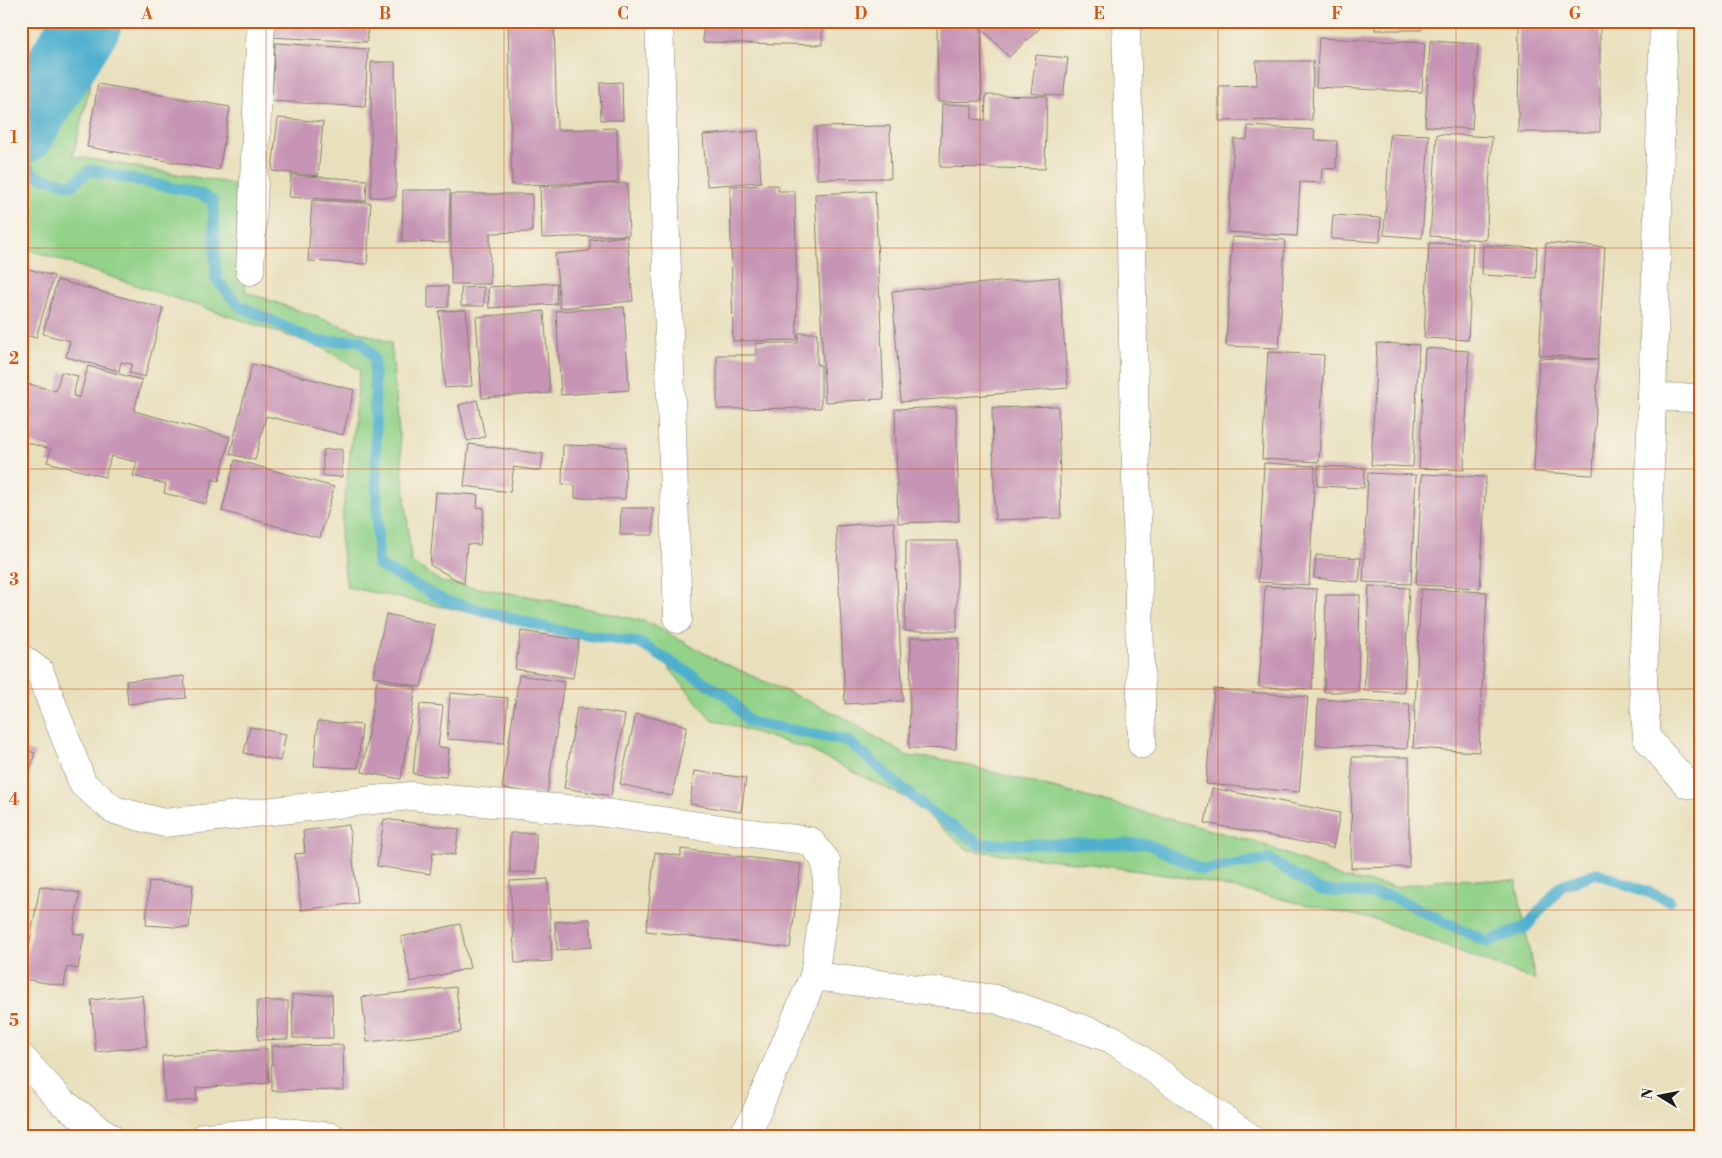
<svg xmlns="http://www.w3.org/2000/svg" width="1722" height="1158" font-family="'Libre Bodoni',serif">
	<rect width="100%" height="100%" fill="#f7f3e8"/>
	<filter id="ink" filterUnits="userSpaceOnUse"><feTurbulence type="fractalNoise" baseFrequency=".02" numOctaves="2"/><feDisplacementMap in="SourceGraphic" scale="10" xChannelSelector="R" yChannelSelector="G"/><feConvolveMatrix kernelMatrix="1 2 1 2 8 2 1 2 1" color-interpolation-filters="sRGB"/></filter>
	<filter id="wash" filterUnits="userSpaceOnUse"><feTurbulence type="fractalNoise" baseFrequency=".0096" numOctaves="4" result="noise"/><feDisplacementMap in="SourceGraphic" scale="20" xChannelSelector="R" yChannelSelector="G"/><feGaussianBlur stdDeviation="1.12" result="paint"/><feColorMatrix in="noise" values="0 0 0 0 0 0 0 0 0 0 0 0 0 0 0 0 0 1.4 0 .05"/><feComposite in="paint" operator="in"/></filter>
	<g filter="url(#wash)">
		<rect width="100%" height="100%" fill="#e8e0bc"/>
		<polygon fill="#92d289" stroke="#577752" points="50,21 125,21 92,77 73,156 234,184 246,292 391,343 411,561 441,582 545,599 647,622 717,660 841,716 907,756 947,760 1260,843 1343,878 1397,887 1447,879 1516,881 1535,980 1380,921 1192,879 1092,864 968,850 910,800 808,749 711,719 655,651 347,587 340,537 360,370 319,346 21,247 21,75"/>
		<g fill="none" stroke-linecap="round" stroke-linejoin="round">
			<polyline stroke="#50b0ce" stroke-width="11" points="21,159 35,176 72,185 90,170 197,193 213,201 216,279 239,306 318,342 359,340 374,357 378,565 445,601 560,631 639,643 729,697 749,722 848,741 924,807 979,844 1147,844 1203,870 1269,859 1319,890 1391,896 1487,942 1526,927 1562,885 1597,873 1669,900"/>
			<polyline stroke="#50b0ce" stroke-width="69" points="21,130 88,21"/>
		</g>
		<g id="blocks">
			<g fill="#c694b4">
				<polygon points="270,21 368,21 367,42 269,37"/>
				<polygon points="508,21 554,21 557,130 617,128 618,183 512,185"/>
				<polygon points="703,21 822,21 822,45 703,42"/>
				<polygon points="937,21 981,21 982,101 938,102"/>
				<polygon points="989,21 1034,21 1040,28 1009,57 981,28"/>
				<rect x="1375" y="21" width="46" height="9"/>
				<polygon points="1519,21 1600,21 1600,132 1518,132"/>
				<polygon points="1319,38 1425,43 1422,92 1316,87"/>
				<polygon points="1430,41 1478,44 1472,129 1425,126"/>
				<polygon points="275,43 368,49 365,107 272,101"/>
				<polygon points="1036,55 1068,58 1063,96 1031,93"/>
				<polygon points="1256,61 1313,61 1312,120 1219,121 1219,86 1257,85"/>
				<polygon points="371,62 395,62 396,197 371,197"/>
				<polygon points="622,82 623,120 601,120 600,83"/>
				<polygon points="98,84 230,107 219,170 87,147"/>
				<polygon points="986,95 1047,96 1045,169 940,167 942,104 972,105 972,119 985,120"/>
				<polygon points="278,118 323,122 318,176 272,171"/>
				<polygon points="890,126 891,178 817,179 816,127"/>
				<polygon points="1248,126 1315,130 1314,140 1337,141 1336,169 1322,168 1321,183 1300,182 1297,236 1228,232 1234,139 1247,140"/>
				<polygon points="758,131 761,182 707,186 703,135"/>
				<polygon points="1390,133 1429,135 1422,238 1384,235"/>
				<polygon points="1437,134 1492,137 1486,240 1430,236"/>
				<polygon points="291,175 367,180 366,201 289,197"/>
				<polygon points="627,183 629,235 542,238 540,187"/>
				<polygon points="778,185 778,191 795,191 797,340 733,341 730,186"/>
				<polygon points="403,190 450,190 449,243 402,242"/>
				<polygon points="875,191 884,399 825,402 815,194"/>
				<polygon points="451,194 532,194 532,232 490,233 490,284 451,284"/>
				<polygon points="312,200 371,203 367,264 308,261"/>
				<polygon points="1333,215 1381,218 1380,242 1331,239"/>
				<polygon points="627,236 633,301 560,308 555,254 590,251 590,240"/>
				<polygon points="1232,237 1285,240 1279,348 1226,346"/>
				<polygon points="1429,243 1473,244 1468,340 1424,338"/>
				<polygon points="1546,243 1605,247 1598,359 1539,355"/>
				<polygon points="1483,245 1537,248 1536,278 1482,275"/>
				<polygon points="21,267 54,276 36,338 21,334"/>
				<polygon points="1059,277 1068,388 901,402 892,291"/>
				<polygon points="57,280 163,308 145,377 129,373 132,364 121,362 119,371 66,357 70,341 43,334"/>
				<polygon points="556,283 557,304 489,308 488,287"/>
				<polygon points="428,286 448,286 448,307 428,308"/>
				<polygon points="484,287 484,306 461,306 461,288"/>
				<polygon points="624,307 629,390 561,395 556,311"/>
				<polygon points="466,310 472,386 445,388 439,311"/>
				<polygon points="544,311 550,393 482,398 476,317"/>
				<polygon points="799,333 817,333 817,365 821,365 821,408 717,409 717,355 756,355 756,343 798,343"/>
				<polygon points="1377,343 1419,345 1413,467 1371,465"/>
				<polygon points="1425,348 1469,351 1464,470 1419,468"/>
				<polygon points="1268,352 1324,355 1319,462 1262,459"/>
				<polygon points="1539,358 1598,360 1593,475 1534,472"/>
				<polygon points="252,364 354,390 343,435 266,416 255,460 230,454"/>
				<polygon points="88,366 142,380 134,411 230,437 219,481 213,479 206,504 164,493 166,484 133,476 137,462 111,456 105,477 47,462 51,449 21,441 21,382 56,391 61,372 78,376 73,396 80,397"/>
				<polygon points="477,400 485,437 467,441 459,405"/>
				<polygon points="1058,406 1061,518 995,520 992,408"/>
				<polygon points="956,407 959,521 898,523 895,409"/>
				<polygon points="469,444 543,454 541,471 514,467 510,492 464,486"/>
				<polygon points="563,445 626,447 625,499 575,498 575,485 562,484"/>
				<polygon points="342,449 342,477 323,476 323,450"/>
				<polygon points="235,460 334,487 320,538 222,511"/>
				<polygon points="1264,463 1315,466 1309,585 1258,582"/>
				<polygon points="1318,466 1365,468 1364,488 1317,486"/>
				<polygon points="1368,473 1416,475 1411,584 1363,582"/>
				<polygon points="1422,474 1486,477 1480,588 1416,585"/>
				<polygon points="436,492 478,495 477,507 484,508 480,545 467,544 464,584 430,565"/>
				<polygon points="621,508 653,508 653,535 620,535"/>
				<polygon points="894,522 903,701 845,704 836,526"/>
				<polygon points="906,541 957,541 957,631 905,631"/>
				<polygon points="1316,555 1361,558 1359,582 1314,578"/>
				<polygon points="1265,586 1317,589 1312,689 1259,687"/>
				<polygon points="1369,586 1409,588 1404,693 1364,691"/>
				<polygon points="1421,589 1487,592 1479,752 1413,748"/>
				<polygon points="1326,595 1360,595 1358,692 1324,692"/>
				<polygon points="386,614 435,625 421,687 373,676"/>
				<polygon points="521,631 579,640 573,678 515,669"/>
				<polygon points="911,637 959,638 956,749 909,748"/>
				<polygon points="519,675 564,682 547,795 502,788"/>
				<polygon points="184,676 186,698 128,704 126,681"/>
				<polygon points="377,680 416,687 401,779 362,772"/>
				<polygon points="1214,689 1308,697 1299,792 1206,784"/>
				<polygon points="450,693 508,698 504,743 447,739"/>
				<polygon points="1318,699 1410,704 1407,749 1316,745"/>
				<polygon points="420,704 443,706 438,747 449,748 446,777 413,774"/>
				<polygon points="577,707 625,715 611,796 564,788"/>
				<polygon points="636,714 687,726 672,796 620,784"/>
				<polygon points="318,721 362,725 358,768 314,766"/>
				<polygon points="250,727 286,734 280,761 244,753"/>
				<polygon points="21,749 35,753 22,799 21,799"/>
				<polygon points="1352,757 1409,757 1409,867 1351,868"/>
				<polygon points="694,771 746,778 741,812 690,804"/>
				<polygon points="1212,788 1340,813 1333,848 1205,823"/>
				<polygon points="384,819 459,829 455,855 433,852 430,874 377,866"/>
				<polygon points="349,825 358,903 301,910 295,854 305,853 303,831"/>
				<rect x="510" y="833" width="26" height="39"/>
				<polygon points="681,849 801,864 790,948 646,931 655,852 681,856"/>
				<polygon points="548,879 552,961 515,963 510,881"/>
				<polygon points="149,881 193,885 189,928 146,925"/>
				<polygon points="40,886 80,893 73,933 84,935 78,969 67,967 64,986 23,979"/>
				<polygon points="590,919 592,947 557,950 555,922"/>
				<polygon points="460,924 470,968 411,982 401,937"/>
				<polygon points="456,987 461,1032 367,1042 362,997"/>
				<polygon points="332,994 333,1038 293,1038 292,995"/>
				<polygon points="142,995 147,1046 96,1052 91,1000"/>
				<polygon points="257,1001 288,1001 288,1039 258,1040"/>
				<polygon points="343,1045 344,1090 272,1091 271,1046"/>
				<polygon points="267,1049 269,1083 196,1088 197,1100 165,1102 162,1056"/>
			</g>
		</g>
	</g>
	<g filter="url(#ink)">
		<use href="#blocks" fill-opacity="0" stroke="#827e6c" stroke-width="1"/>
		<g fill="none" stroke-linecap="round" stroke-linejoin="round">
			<defs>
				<g id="minor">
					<polyline points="659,21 678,619"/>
					<polyline points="1126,21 1142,744"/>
					<polyline points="1664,21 1643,683 1647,738 1687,784 1701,785"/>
					<polyline points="250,271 261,21"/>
					<polyline points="1652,397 1701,398"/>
					<polyline points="21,658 40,672 83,784 114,810 164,823 410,796 590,811 810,841 826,861 827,890 814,976"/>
					<polyline points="21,1057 62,1102 110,1137"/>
					<polyline points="204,1137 277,1131 332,1137"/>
					<polyline points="741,1137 753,1120 814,976 995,999 1112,1039 1249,1137"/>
				</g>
			</defs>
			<use href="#minor" stroke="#827e6c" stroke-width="29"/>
			<use href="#minor" stroke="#fff" stroke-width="28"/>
		</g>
	</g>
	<path fill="none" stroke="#d4530e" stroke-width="1" stroke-opacity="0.55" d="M266,21V1137M504,21V1137M742,21V1137M980,21V1137M1218,21V1137M1456,21V1137M21,248H1701M21,469H1701M21,689H1701M21,910H1701"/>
	<rect width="1722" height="1158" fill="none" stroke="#f7f3e8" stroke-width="55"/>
	<g transform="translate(1660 1096) rotate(280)" stroke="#f7f3e8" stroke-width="4" paint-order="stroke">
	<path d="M0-4L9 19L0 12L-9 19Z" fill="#1c1c1c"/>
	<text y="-8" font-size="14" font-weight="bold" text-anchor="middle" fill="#1c1c1c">N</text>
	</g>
	<rect x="28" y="28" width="1666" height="1102" fill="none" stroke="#d4530e" stroke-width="2"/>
	<g font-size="16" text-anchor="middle" font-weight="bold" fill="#d4530e">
		<text x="147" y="19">A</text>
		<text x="385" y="19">B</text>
		<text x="623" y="19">C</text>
		<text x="861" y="19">D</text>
		<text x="1099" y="19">E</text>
		<text x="1337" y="19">F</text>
		<text x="1575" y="19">G</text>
		<text x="14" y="143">1</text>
		<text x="14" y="364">2</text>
		<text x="14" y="585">3</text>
		<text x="14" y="805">4</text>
		<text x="14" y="1026">5</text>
	</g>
</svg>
